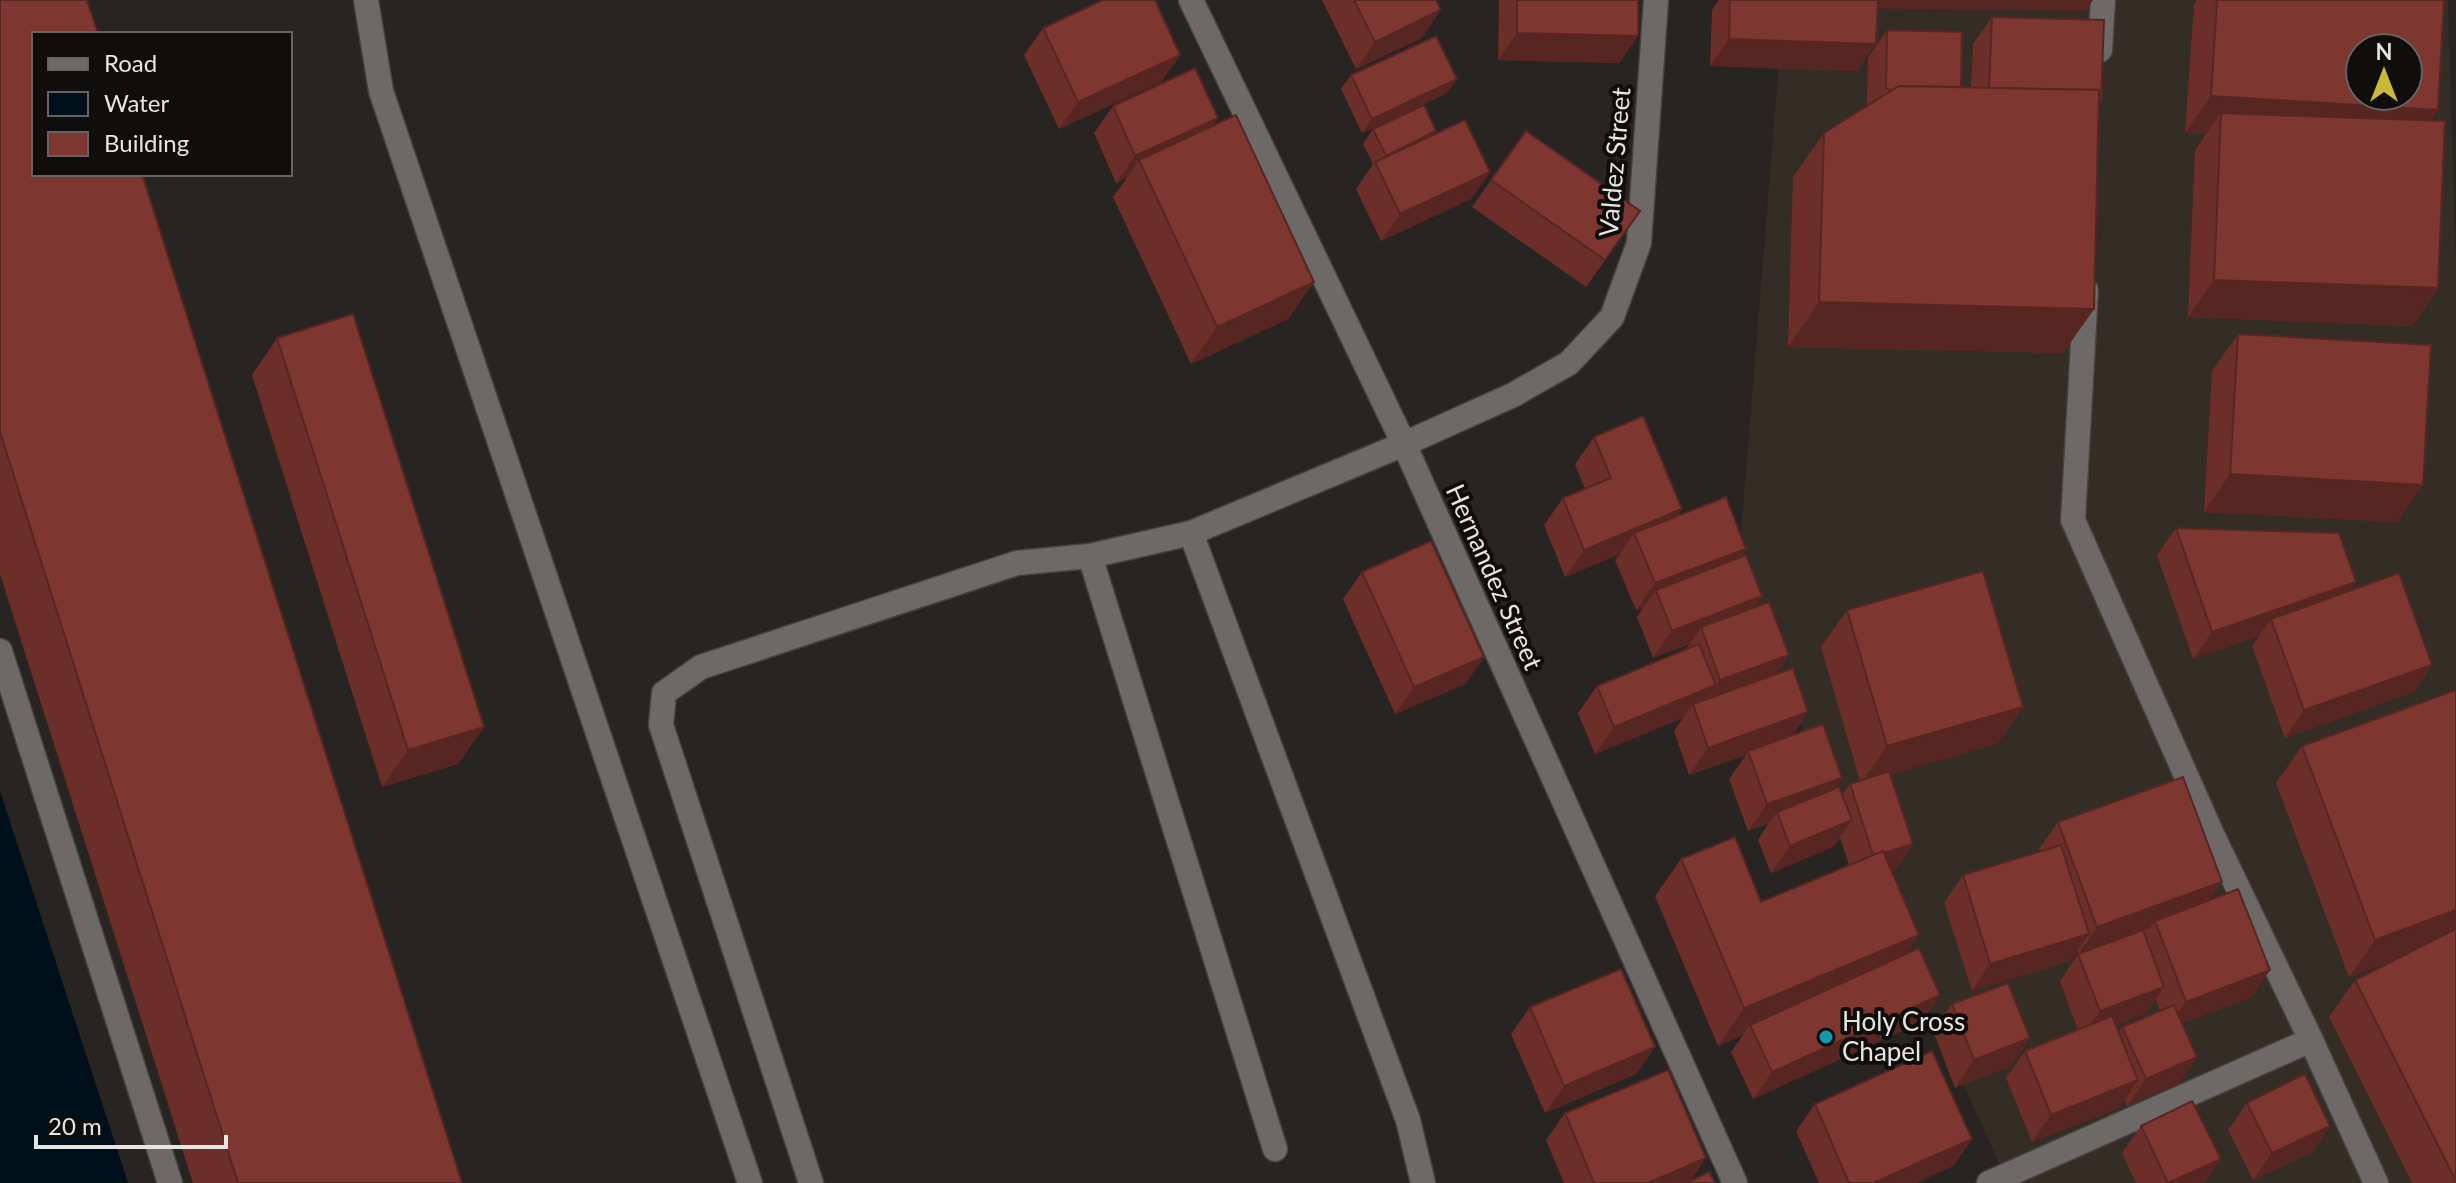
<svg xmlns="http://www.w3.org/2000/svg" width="2456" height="1183" font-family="Lato,sans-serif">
	<rect width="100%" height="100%" fill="#272422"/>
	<path fill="#342d26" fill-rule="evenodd" d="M1784,0H2448L2456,266V1183H2008L1737,582ZM2360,48H2408V96H2360Z"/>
	<polygon fill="#00101b" points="0,791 128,1183 0,1183"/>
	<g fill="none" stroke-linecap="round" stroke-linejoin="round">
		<defs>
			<g id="service">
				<polyline points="366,0 381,91 750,1183"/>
				<polyline points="1191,533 1408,1120 1423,1183"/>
				<polyline points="1090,556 1275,1149"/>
				<polyline points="811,1183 661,725 664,693 701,667 1017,563 1090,556 1191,533 1404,444"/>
			</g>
			<g id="minor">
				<polyline points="1191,0 1404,444 1735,1183"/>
				<polyline points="2100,50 2103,0"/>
				<polyline points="2086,290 2073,520 2212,834 2311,1040 2376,1183"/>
				<polyline points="1404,444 1513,395 1569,363 1612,317 1639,243 1656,0"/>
				<polyline points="0,651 170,1183"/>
				<polyline points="1989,1183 2311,1040"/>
			</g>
		</defs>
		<use href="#service" stroke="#44413f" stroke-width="27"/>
		<use href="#minor" stroke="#44413f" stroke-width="27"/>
		<use href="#service" stroke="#6c6966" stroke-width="24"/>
		<use href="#minor" stroke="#6c6966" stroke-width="24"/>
	</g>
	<g fill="#6c2e29" fill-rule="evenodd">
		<polygon points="0,0 462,1183 193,1183 0,574"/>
		<polygon points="1322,0 1436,0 1422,38 1356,69"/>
		<polygon points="1499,0 1638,0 1638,36 1619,63 1498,60"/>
		<polygon points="1719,0 2093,0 2085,11 1877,8 1857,71 1710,66 1712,10"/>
		<polygon points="2197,0 2444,0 2430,121 2438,288 2412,326 2188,317 2195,150 2206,134 2185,133 2194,5"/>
		<polygon points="1992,17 2098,106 2094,309 2063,353 1788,347 1793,177 1824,133 1867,106 1868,58 1887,30 1961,87 1971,87 1973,44"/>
		<polygon points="1043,28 1180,55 1161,82 1059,129 1024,55"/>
		<polygon points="1351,75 1447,93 1362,133 1341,89"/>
		<polygon points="1113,106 1212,126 1314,282 1288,319 1191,364 1113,197 1127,178 1116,183 1094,133"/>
		<polygon points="1373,129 1435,134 1490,172 1471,199 1381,241 1356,189 1373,164 1363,144"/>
		<polygon points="1526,131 1640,211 1586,287 1472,207"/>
		<polygon points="2238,334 2423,485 2397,522 2204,512 2212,371"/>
		<polygon points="277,338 484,727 458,764 382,787 252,375"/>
		<polygon points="1594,437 1682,509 1676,517 1746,549 1740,557 1762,596 1754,608 1789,655 1775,675 1808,712 1792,736 1842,778 1834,789 1842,795 1850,784 1860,781 1821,647 1847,610 2023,707 1997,744 1890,774 1913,844 1894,871 1892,872 1905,954 1940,995 1921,1022 1753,1099 1731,1052 1743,1035 1718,1046 1655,896 1681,859 1761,902 1849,865 1840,838 1833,847 1771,873 1758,840 1768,824 1748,831 1729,779 1746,755 1689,775 1674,731 1683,718 1595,754 1578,713 1597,686 1685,650 1690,644 1653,658 1637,617 1643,608 1636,610 1615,560 1620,554 1565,577 1544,525 1563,498 1585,489 1575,464"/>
		<polygon points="2176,528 2356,582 2350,590 2432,665 2413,692 2285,738 2252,646 2259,636 2193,659 2157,555"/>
		<polygon points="1362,572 1484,657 1465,684 1395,714 1343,599"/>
		<polygon points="2456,690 2456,1183 2412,1183 2329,1017 2355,980 2392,961 2349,977 2276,783 2302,746"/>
		<path d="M2058,822L2209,900L2270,970L2251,997L2182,1023L2197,1057L2178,1084L2127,1106L2124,1100L2119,1108L2032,1142L2006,1078L2025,1051L2078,1030L2060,981L2078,954L2111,942L2078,954L2077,951L2070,961L1972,991L1944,903L1963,875L2040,852L2039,849ZM2156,999L2160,1011L2122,1027L2119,1032L2116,1025L2145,1014Z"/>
		<polygon points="1952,1004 2011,1066 1955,1088 1933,1031"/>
		<polygon points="1530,1007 1655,1047 1636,1074 1545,1113 1511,1034"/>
		<polygon points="2247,1103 2330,1126 2311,1153 2253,1180 2228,1130"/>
		<polygon points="1815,1104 1972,1139 1953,1166 1916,1183 1819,1183 1796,1131"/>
		<polygon points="1565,1113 1706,1158 1690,1181 1715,1183 1564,1183 1546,1140"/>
		<polygon points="2141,1126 2204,1183 2136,1183 2122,1153"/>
	</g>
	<g fill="#582622">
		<polygon points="1858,0 2093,0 2085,11 1852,8"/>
		<polygon points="1441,10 1422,38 1356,69 1375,42"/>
		<polygon points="1517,33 1638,36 1619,63 1498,60"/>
		<polygon points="1729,39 1876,44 1857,71 1710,66"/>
		<polygon points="1180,55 1161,82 1059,129 1078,102"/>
		<polygon points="1457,79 1447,93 1362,133 1372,119"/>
		<polygon points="2211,96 2438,110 2412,147 2221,113 2206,134 2185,133"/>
		<polygon points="1218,118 1199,145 1139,160 1127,178 1116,183 1135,156"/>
		<polygon points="1490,172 1471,199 1381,241 1400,214"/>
		<polygon points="2214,280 2438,288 2412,326 2188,317"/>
		<polygon points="1314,282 1288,319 1191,364 1217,327"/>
		<polygon points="1819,302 2094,309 2063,353 1788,347"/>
		<polygon points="2230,474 2423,485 2397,522 2204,512"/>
		<polygon points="1682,509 1663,536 1634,533 1620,554 1565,577 1584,550"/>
		<polygon points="1746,549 1727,576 1656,590 1643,608 1636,610 1655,583"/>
		<polygon points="2356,582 2337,609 2271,619 2259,636 2193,659 2212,632"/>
		<polygon points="1762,596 1743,623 1701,627 1690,644 1653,658 1672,631"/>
		<polygon points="1789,655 1770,682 1701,707 1720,680"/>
		<polygon points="1484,657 1465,684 1395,714 1414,687"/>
		<polygon points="2432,665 2413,692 2285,738 2304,710"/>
		<polygon points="1716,685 1697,712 1693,704 1683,718 1595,754 1614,727"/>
		<polygon points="2023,707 1997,744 1861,783 1887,746"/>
		<polygon points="1808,712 1789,739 1748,751 1746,755 1689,775 1708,748"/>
		<polygon points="484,727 458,764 382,787 408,750"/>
		<polygon points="1842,778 1823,805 1777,812 1768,824 1748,831 1767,804"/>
		<polygon points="1852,820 1833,847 1771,873 1790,846"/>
		<polygon points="1913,844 1894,871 1855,884 1874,857"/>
		<polygon points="2222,882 2203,909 2155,921 2150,928 2078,954 2097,927"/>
		<polygon points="2456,910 2456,937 2349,977 2375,940"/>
		<polygon points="2089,934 2070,961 1972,991 1990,964"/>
		<polygon points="1919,935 1893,972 1750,1025 1743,1035 1718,1046 1744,1008"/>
		<polygon points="2270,970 2251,997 2167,1029 2186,1002"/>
		<polygon points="2164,987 2145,1014 2081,1038 2100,1011"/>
		<polygon points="1940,995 1921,1022 1753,1099 1772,1072"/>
		<polygon points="2030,1038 2011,1066 1955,1088 1974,1060"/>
		<polygon points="1655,1047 1636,1074 1545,1113 1564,1086"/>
		<polygon points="2197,1057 2178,1084 2127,1106 2146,1079"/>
		<polygon points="2138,1080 2119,1108 2032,1142 2051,1115"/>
		<polygon points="2330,1126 2311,1153 2253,1180 2272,1153"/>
		<polygon points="1972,1139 1953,1166 1916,1183 1873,1183"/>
		<polygon points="1706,1158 1689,1183 1648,1183"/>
		<polygon points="2221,1159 2204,1183 2170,1183"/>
	</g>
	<g fill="#7d3630" stroke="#582622" stroke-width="2" fill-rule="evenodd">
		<polygon points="0,0 87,0 98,34 34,34 34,174 142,174 462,1183 238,1183 0,432"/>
		<polygon points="1103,0 1155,0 1180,55 1078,102 1043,28"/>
		<polygon points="1354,0 1436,0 1441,10 1375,42"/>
		<polygon points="1517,0 1638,0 1638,36 1517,33"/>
		<polygon points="1730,0 1878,0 1876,44 1729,39"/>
		<path d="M2217,0H2444L2438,110L2211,96ZM2360,48H2408V96H2360Z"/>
		<polygon points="1992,17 2104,20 2101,102 2098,102 2099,90 1989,88"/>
		<polygon points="1887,30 1962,32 1961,87 1899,86 1893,90 1886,89"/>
		<polygon points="1436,36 1457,79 1372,119 1351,75"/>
		<polygon points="1195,68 1218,118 1135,156 1113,106"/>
		<polygon points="1899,86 2099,90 2094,309 1819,302 1824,133"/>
		<polygon points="1424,105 1436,131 1386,156 1373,129"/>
		<polygon points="2221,113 2445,121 2438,288 2214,280"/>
		<polygon points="1236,115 1314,282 1217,327 1139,160"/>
		<polygon points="1465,120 1490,172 1400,214 1375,162"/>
		<polygon points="1526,131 1640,211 1605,260 1491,180"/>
		<polygon points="353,314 484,727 408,750 277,338"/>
		<polygon points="2238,334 2431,345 2423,485 2230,474"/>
		<polygon points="1643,416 1682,509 1584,550 1563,498 1611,478 1594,437"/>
		<polygon points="1726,497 1746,549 1655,583 1634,533"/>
		<polygon points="2176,528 2339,533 2356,582 2212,632"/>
		<polygon points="1431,541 1484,657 1414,687 1362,572"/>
		<polygon points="1746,555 1762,596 1672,631 1656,590"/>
		<polygon points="1983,571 2023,707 1887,746 1847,610"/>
		<polygon points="2399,573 2432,665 2304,710 2271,619"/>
		<polygon points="1769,602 1789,655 1720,680 1701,627"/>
		<polygon points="1699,644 1716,685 1614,727 1597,686"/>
		<polygon points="1793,668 1808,712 1708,748 1693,704"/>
		<polygon points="2456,690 2456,910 2375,940 2302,746"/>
		<polygon points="1823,724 1842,778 1767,804 1748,751"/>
		<polygon points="1889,771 1913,844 1884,853 1883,851 1873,855 1850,784"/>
		<polygon points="2183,777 2222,882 2097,927 2058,822"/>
		<polygon points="1839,787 1852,820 1790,846 1777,812"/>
		<polygon points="1735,837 1761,902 1883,851 1919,935 1744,1008 1681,859"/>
		<polygon points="2061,845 2089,934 1990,964 1963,875"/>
		<polygon points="2238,889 2270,970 2186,1002 2155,921"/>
		<polygon points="2456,929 2456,1181 2355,980"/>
		<polygon points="2143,930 2164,987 2100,1011 2078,954"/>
		<polygon points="1919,948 1940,995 1772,1072 1750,1025"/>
		<polygon points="1621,969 1655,1047 1564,1086 1530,1007"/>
		<polygon points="2008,983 2030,1038 1974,1060 1952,1004"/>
		<polygon points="2174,1005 2197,1057 2146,1079 2122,1027"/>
		<polygon points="2112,1016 2138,1080 2051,1115 2025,1051"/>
		<polygon points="1932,1051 1972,1139 1873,1183 1849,1183 1815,1104"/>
		<polygon points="1668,1070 1706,1158 1648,1183 1594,1183 1565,1113"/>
		<polygon points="2305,1074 2330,1126 2272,1153 2247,1103"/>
		<polygon points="2192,1101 2221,1159 2168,1183 2141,1126"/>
		<polygon points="1709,1172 1715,1183 1686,1183"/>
	</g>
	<circle fill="#0f9aa8" stroke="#0f0e0c" stroke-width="3" cx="1826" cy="1037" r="8"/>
	<g text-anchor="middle" stroke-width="8" stroke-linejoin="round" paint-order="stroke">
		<g font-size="26" fill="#e7e5e3" stroke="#0f0e0c">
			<text transform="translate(1615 162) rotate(-85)" y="9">Valdez Street</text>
			<text transform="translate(1494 577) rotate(66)" y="9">Hernandez Street</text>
		</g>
		<g font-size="26" fill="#e7e5e3" stroke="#0f0e0c" text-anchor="start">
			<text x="1842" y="1031">Holy Cross<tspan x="1842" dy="30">Chapel</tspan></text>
		</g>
	</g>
	<rect x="32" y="32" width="260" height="144" fill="#0f0e0c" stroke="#656462" stroke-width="2"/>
	<rect x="48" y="58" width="40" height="12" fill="#6c6966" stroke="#656462" stroke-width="2"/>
	<text x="104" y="72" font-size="24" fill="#e7e5e3">Road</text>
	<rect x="48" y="92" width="40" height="24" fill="#00101b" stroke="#656462" stroke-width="2"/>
	<text x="104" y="112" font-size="24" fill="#e7e5e3">Water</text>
	<rect x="48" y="132" width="40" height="24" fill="#7d3630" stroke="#656462" stroke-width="2"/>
	<text x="104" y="152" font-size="24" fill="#e7e5e3">Building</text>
	<g transform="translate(2384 72)"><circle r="38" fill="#0f0e0c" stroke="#656462" stroke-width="2"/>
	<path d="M0-6L14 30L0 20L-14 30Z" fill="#cbba39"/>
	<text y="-12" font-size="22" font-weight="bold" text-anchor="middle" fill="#e7e5e3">N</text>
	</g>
	<path d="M36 1135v12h190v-12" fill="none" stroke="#e7e5e3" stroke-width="4"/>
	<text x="48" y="1135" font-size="24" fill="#e7e5e3" stroke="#0f0e0c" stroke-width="6" paint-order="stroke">20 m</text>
</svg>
